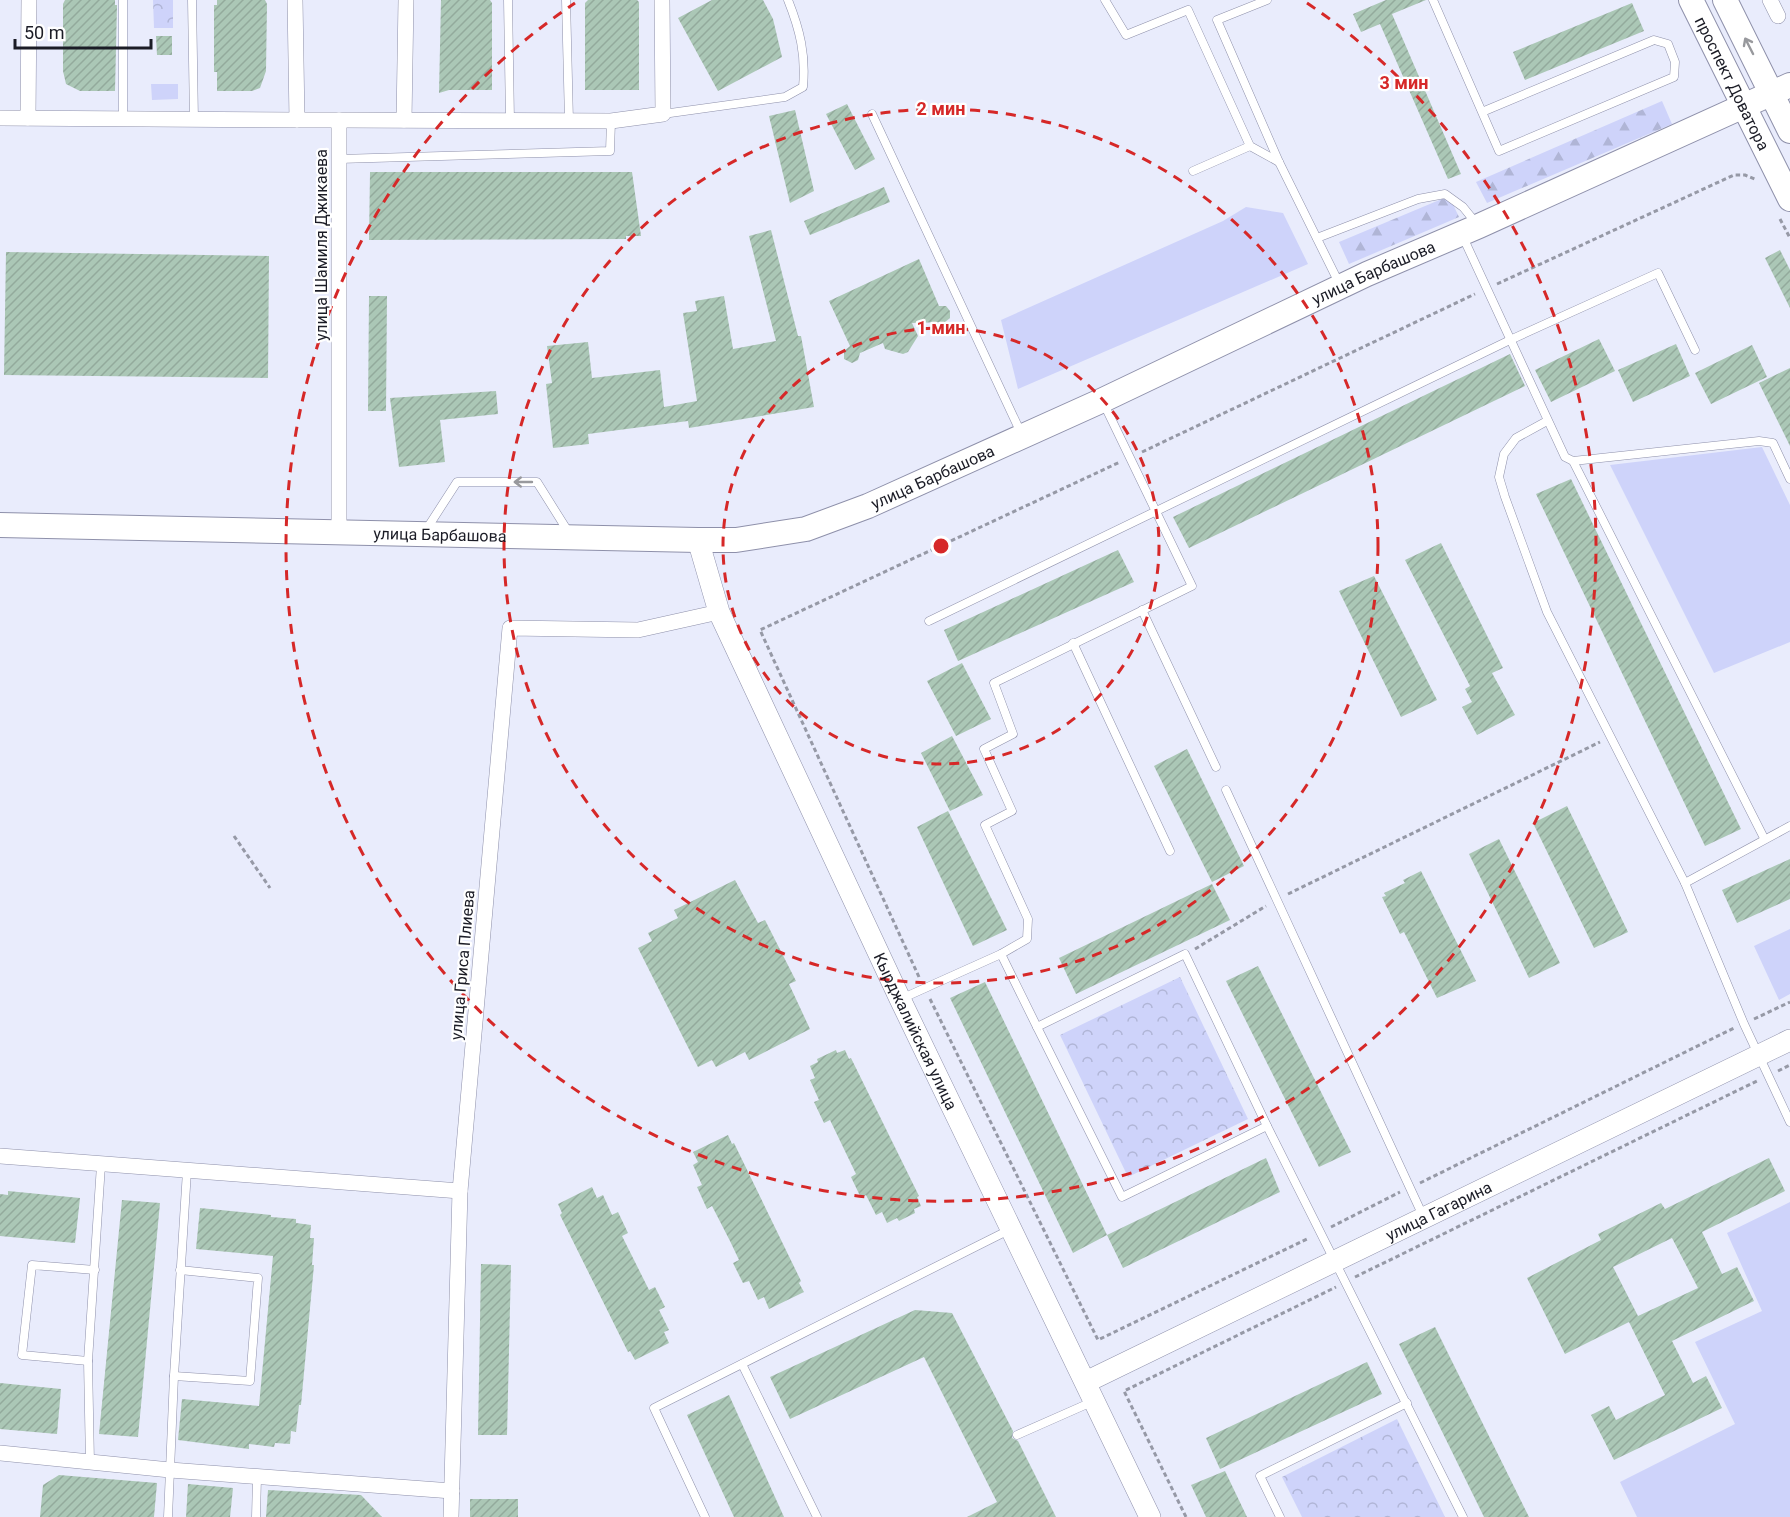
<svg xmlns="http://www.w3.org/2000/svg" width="1790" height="1517" font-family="Roboto,sans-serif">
	<defs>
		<pattern id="forest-firs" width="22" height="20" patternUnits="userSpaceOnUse" patternTransform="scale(1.5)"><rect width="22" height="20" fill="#ced3fa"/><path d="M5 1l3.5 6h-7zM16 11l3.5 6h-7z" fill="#b0b5d6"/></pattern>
		<pattern id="park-crowns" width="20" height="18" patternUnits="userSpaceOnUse" patternTransform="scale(1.5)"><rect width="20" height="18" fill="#ced3fa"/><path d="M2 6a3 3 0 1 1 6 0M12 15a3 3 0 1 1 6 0" fill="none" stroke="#b0b5d6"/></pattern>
		<pattern id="building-hatch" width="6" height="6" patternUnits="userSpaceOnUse" patternTransform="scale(1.5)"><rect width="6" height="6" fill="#abc7b6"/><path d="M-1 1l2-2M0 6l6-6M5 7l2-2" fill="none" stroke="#93aa9c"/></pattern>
	</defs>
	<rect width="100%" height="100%" fill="#e9ecfc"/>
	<g fill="#ced3fa">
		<polygon points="151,84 178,84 178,99 152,100"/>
		<polygon points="1246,207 1283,213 1308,264 1018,389 1001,320 1223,221"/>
		<polygon points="1762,447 1790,505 1790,642 1714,673 1610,465"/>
		<polygon points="1790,929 1790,994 1779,1000 1754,946"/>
		<polygon points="1790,1202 1790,1517 1637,1517 1620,1482 1735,1424 1695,1342 1762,1311 1727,1233"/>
	</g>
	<g fill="url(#forest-firs)">
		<polygon points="1662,101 1672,124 1487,203 1476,182"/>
		<polygon points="1449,196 1459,217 1349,264 1339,242"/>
	</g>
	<g fill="url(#park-crowns)">
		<polygon points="153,0 173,0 173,28 154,28"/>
		<polygon points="1180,977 1248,1119 1128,1177 1060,1035"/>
		<polygon points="1397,1419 1445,1517 1302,1517 1282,1477"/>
	</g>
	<g fill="url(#building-hatch)" fill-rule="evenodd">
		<polygon points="65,0 115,0 115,5 117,5 115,91 80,91 66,84 63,71 63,4"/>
		<polygon points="217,0 265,0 267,4 266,71 260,88 252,91 217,91 217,72 214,72 214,5 217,5"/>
		<polygon points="441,0 490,0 492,3 492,90 449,90 439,93"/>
		<polygon points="588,0 637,0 639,2 639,90 585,90 585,3"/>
		<polygon points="712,0 763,0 773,19 782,57 718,91 678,18"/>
		<polygon points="1386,0 1426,0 1392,14 1461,174 1448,179 1380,24 1361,32 1353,14"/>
		<polygon points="1632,3 1644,31 1525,80 1513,52"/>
		<polygon points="156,36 172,36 172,55 157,55"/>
		<polygon points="847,104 875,159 855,170 826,114"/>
		<polygon points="795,110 814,191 790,203 769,116"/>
		<polygon points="370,172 632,172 641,236 626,236 626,239 369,240"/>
		<polygon points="884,187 890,202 810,235 804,221"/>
		<polygon points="771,230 798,336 801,336 814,407 689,428 688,421 588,434 589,444 553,448 546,384 552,383 547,346 588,342 592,378 660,370 664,407 697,401 683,313 697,311 695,301 724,296 733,349 776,341 749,236"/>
		<polygon points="1780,250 1790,270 1790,308 1765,258"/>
		<polygon points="6,252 269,256 268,378 4,375"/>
		<polygon points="919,259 939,306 946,306 950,311 950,318 945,322 912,323 918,336 908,352 903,354 885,349 883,343 860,353 858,360 852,363 844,359 844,351 850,346 829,301"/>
		<polygon points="369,296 387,296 386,411 368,411"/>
		<polygon points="1599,339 1615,371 1551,402 1535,370"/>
		<polygon points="1676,344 1690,376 1633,402 1618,370"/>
		<polygon points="1752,345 1767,377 1711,404 1695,373"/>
		<polygon points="1510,354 1525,386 1189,548 1173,517"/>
		<polygon points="1790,368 1790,446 1759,383"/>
		<polygon points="496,391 498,414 440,420 445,462 399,467 390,398"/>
		<polygon points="1571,479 1741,829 1705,846 1536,494"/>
		<polygon points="1441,543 1503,668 1492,673 1515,715 1477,735 1462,707 1472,702 1465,689 1470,686 1405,560"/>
		<polygon points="1118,550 1134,582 958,661 944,630"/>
		<polygon points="1374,576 1437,700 1401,717 1339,591"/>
		<polygon points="962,663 991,719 956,736 927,681"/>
		<polygon points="952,736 983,795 950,811 921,753"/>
		<polygon points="1187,749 1244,866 1212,882 1154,766"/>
		<polygon points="1567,806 1628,932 1594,948 1533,823"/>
		<polygon points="948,811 1007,930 973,946 917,827"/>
		<polygon points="1499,839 1560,963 1529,978 1469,854"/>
		<polygon points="1790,859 1790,899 1737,923 1722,890"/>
		<polygon points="1421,871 1476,981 1437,998 1404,932 1400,934 1382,897 1386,896 1384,893 1405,883 1403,880"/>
		<polygon points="735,880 758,923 765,920 796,981 789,984 810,1029 749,1060 745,1052 716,1067 712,1060 698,1067 638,948 652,941 648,933 678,918 674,910"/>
		<polygon points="1212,884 1230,920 1076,994 1059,958"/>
		<polygon points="1258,966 1351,1152 1319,1167 1226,981"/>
		<polygon points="985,982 1107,1235 1073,1253 950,998"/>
		<polygon points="836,1050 837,1053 845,1050 849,1059 851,1058 919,1196 917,1197 921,1206 914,1209 915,1213 899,1221 897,1218 887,1223 882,1212 876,1215 866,1195 861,1198 851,1177 856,1174 830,1120 824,1123 814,1102 819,1100 810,1080 815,1078 810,1066 818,1062 817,1059"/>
		<polygon points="728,1135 732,1144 734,1143 801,1281 799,1283 804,1292 769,1309 764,1297 758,1300 749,1281 743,1283 733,1263 739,1260 730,1241 712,1206 707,1209 697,1187 702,1185 693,1165 698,1162 693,1152"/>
		<polygon points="1266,1158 1280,1192 1123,1268 1107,1235"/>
		<path d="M1769,1158L1785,1191L1702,1232L1722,1274L1737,1267L1754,1301L1672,1341L1693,1383L1706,1376L1722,1408L1614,1460L1591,1415L1609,1406L1616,1420L1665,1395L1629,1322L1565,1354L1527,1278L1601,1240L1598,1234L1661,1203L1665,1209ZM1672,1238L1698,1288L1638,1316L1613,1267Z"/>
		<polygon points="592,1187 597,1198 603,1195 612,1215 618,1212 628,1233 622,1236 649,1290 655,1287 665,1307 659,1310 669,1330 664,1332 669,1343 635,1360 630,1351 628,1352 560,1215 562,1213 558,1204"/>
		<polygon points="8,1191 80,1198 75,1243 0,1236 0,1194 8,1195"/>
		<polygon points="122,1200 160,1203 138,1437 99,1434"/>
		<polygon points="200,1208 271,1215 271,1217 296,1219 296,1223 311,1225 310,1238 314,1238 312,1265 314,1265 301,1405 299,1405 296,1432 291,1431 290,1444 275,1443 274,1447 249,1444 249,1449 178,1440 182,1399 259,1406 273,1256 196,1249"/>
		<polygon points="481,1264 511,1265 507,1435 478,1435"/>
		<polygon points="915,1310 952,1313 1013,1431 1012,1438 1018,1441 1056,1517 967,1517 997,1502 924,1357 790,1419 770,1377"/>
		<polygon points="1435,1327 1529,1517 1484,1517 1399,1344"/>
		<polygon points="1367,1362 1382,1394 1220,1469 1206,1438"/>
		<polygon points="0,1383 61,1389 57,1434 0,1429"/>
		<polygon points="729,1395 784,1517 734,1517 687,1415"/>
		<polygon points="1225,1471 1247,1517 1206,1517 1191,1485"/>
		<polygon points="59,1475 157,1483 154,1517 40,1517 43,1485"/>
		<polygon points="188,1484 233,1488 230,1517 186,1517"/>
		<polygon points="268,1490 361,1495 382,1517 266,1517"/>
		<rect x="470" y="1499" width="48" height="18"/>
	</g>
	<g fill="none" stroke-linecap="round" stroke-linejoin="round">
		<defs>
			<g id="lane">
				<polyline points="123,0 123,118"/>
				<polyline points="192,0 194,120"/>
				<polyline points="508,0 510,120"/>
				<polyline points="566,0 569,121"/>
				<polyline points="1105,0 1126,35 1188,10 1250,146 1279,162"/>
				<polyline points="1267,0 1217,20 1279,162 1339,283"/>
				<polyline points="1433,0 1499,151 1674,77 1675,62 1668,44 1654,40 1482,112"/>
				<path d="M663,114L785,97L803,87C806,55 800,30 788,0"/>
				<polyline points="872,114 1021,433"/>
				<polyline points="339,159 610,151 611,121"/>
				<polyline points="1193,171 1250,146"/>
				<polyline points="1462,235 1565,457 1573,461 1759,441 1773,443 1790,479"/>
				<polyline points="1317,238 1418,199 1445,194 1463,207 1476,223"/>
				<polyline points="1547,421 1516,438 1504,454 1499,477 1505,497 1547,612 1685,883"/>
				<polyline points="1573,461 1764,838"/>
				<polyline points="426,530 457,482 537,482 569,533"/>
				<polyline points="1142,610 1216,767"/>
				<polyline points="929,621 1510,340 1658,273 1695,350"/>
				<polyline points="1073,643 1170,851"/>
				<polyline points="1226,790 1423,1216"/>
				<polyline points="1790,826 1685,883 1744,1024 1790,1122"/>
				<polyline points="1001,954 1027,939 1028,919 985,825 1012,811 984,749 1013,734 994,683 1192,586 1103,402"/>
				<polyline points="903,998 1001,954 1037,1027 1185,954 1267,1126 1463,1517"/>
				<polyline points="1037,1027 1122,1197 1267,1126"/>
				<polyline points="88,1361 22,1355 32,1265 95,1270"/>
				<polyline points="742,1364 817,1517"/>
				<polyline points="174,1376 250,1381 258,1278 180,1270"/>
				<polyline points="1017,1435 1094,1401"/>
				<polyline points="90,1463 88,1361 101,1165"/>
				<polyline points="168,1517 174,1376 187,1171"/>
				<polyline points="256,1517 257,1477"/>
				<polyline points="705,1517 654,1408 1009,1230"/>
				<polyline points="1280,1517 1260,1476 1407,1403"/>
			</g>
			<g id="street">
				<polyline points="295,0 297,120 339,120 339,533"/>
				<polyline points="1770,0 1778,16"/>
				<polyline points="0,118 297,120"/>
				<polyline points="28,118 29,0"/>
				<polyline points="339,120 611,121 663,114 662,0"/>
				<polyline points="404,120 406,0"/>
				<polyline points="0,1156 460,1191"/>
				<polyline points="0,1453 170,1470 452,1491"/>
				<polyline points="451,1517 460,1191 510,628 638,630 719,612"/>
			</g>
			<g id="secondary">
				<path id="s1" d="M698,540L719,612L900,999L1150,1517"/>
				<path id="s2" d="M1086,1382L1790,1040"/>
			</g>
			<g id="primary">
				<path id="s3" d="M1691,0L1790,199"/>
				<polyline points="1725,0 1790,131"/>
				<path id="s4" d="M0,525L698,540H736L806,529L868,506L1103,400L1367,274L1479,226L1790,85"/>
			</g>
		</defs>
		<use href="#lane" stroke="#8e90aa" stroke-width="9"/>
		<use href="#street" stroke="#8e90aa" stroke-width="16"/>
		<use href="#secondary" stroke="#8e90aa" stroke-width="22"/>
		<use href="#primary" stroke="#8e90aa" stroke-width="26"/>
		<g stroke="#9699a6" stroke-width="3" stroke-dasharray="4.5 3" stroke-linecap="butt">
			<polyline points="1780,219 1790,238"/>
			<polyline points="1497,284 1734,175 1745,175 1757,180"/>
			<polyline points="1142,452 1475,294"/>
			<polyline points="234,836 270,888"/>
			<polyline points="1288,894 1600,742"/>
			<polyline points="1195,949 1266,906"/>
			<polyline points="919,977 760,630 1120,462"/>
			<polyline points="930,999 1098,1340 1309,1238"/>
			<polyline points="1754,1019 1790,1002"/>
			<polyline points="1778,1071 1790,1065"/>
			<polyline points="1420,1183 1734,1028"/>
			<polyline points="1331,1227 1400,1192"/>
			<polyline points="1355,1277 1759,1080"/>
			<polyline points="1186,1517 1124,1391 1336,1287"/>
		</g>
		<use href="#lane" stroke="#fff" stroke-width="8"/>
		<use href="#street" stroke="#fff" stroke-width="15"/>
		<use href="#secondary" stroke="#fff" stroke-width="21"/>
		<use href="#primary" stroke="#fff" stroke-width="24"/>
	</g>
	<defs><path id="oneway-shaft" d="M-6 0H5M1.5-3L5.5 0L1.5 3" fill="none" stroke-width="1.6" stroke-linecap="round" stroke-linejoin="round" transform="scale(1.5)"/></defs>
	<g stroke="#98999d">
		<use href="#oneway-shaft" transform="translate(1749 46) rotate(-117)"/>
		<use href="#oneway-shaft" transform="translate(523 482) rotate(180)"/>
	</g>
	<g fill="none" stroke="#d62828" stroke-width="3" stroke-dasharray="10 8">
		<circle cx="941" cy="546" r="218"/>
		<circle cx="941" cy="546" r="437"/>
		<path d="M1307 3A655 655 0 1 1 575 3"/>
	</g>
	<g text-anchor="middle" stroke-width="4.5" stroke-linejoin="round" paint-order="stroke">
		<g font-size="16" fill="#1b1c26" stroke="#fff">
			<text dy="6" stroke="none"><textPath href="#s3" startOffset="93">проспект Доватора</textPath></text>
			<text transform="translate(321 245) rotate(-90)" y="6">улица Шамиля Джикаева</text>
			<text dy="6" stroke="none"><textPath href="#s4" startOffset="1430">улица Барбашова</textPath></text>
			<text dy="6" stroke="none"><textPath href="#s4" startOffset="944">улица Барбашова</textPath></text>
			<text dy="6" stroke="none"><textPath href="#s4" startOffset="440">улица Барбашова</textPath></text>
			<text transform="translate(462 965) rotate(-85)" y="6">улица Гриса Плиева</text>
			<text dy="6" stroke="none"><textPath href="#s1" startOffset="538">Кырджалийская улица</textPath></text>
			<text dy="6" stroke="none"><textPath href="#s2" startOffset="392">улица Гагарина</textPath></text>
		</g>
	</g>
	<circle cx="941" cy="546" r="9" fill="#d62828" stroke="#fff" stroke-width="3"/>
	<g font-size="18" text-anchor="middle" font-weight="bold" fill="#d62828" stroke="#fff" stroke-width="4.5" stroke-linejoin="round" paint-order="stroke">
		<text x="1404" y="89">3 мин</text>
		<text x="941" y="115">2 мин</text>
		<text x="941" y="334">1 мин</text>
	</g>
	<path d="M15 39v9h136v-9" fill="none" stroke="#1b1c26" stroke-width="3"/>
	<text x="24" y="39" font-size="18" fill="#1b1c26" stroke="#ffffff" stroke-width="4.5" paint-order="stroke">50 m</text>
</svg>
